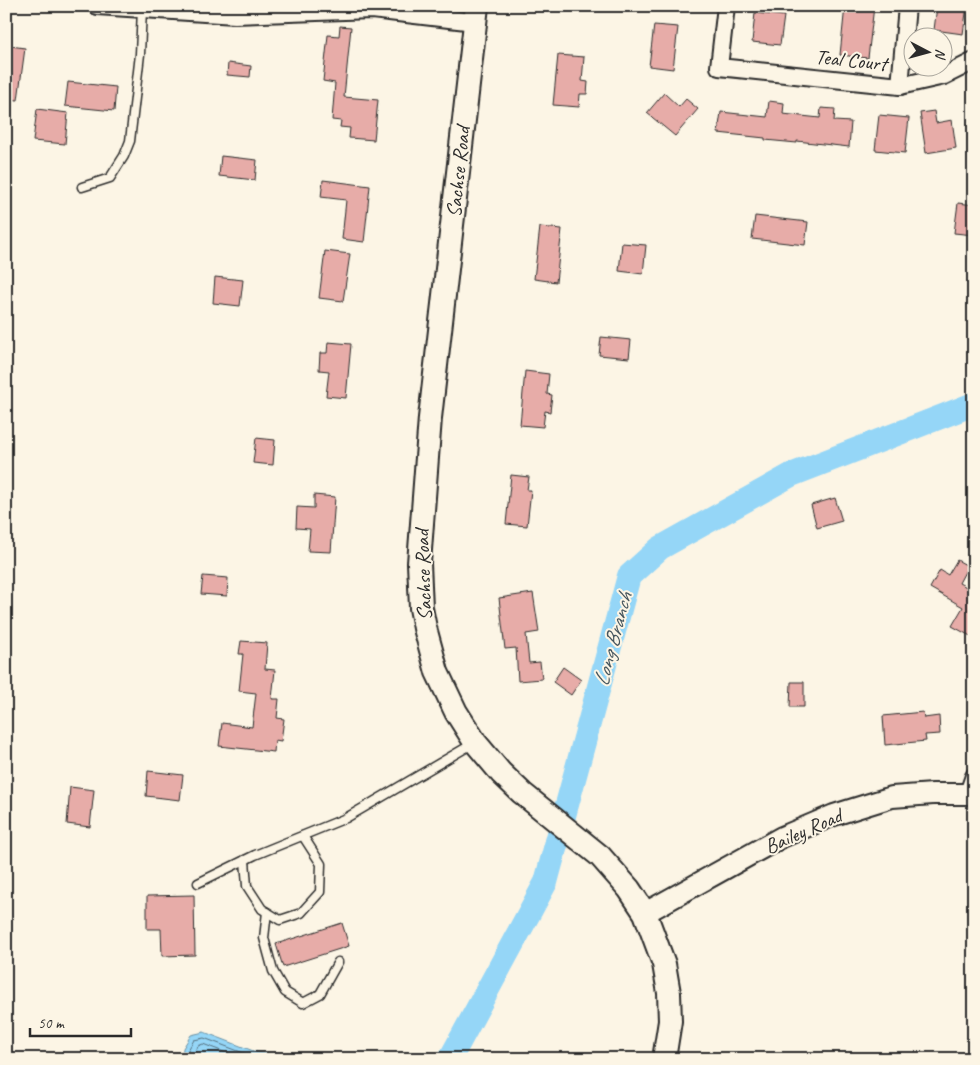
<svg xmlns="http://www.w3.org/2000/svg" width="980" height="1065" viewBox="0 0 980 1065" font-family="Caveat,sans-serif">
<rect width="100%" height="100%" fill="#fcf5e5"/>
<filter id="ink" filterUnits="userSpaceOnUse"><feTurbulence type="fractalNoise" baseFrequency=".02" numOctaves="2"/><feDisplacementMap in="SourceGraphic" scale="10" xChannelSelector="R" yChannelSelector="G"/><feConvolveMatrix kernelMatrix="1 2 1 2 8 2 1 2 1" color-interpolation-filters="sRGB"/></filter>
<g filter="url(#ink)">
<path fill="#95d6f7" stroke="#6b92a5" d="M204,1032L256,1052L289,1056L294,1059H182L183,1048L191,1035Z"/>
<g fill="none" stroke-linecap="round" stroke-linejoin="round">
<g stroke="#556f7d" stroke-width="1">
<path d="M186,1059L188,1050L194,1040L204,1038L254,1057L270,1059"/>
<path d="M193,1059L198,1046L203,1044L242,1059"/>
</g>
<path stroke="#95d6f7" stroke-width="24" d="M450,1059L546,882L629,576L660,548L791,475L974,404"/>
</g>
<g fill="#e7aca8" stroke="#2b2b2b">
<path d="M845,6H874L868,58L840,55Z"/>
<path d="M937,6H967L963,34L934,30Z"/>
<path d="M755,13L784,16L780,45L752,42Z"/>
<path d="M654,25L678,27L673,69L649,66Z"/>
<path d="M340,26L351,27L344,97L378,100L374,140L349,138L350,128L340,127L341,121L332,120L335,83L323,81L328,35L339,36Z"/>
<path d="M10,46L25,48L18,100L6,99V54L8,55Z"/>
<path d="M558,55L584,57L582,81L588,82L587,94H580L579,107L553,105Z"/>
<path d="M228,63L251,66L250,77L227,75Z"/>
<path d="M68,82L116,87L114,111L65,106Z"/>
<path d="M664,93L679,107L686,99L698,109L675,136L647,113Z"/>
<path d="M769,101L784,103L783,114L820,118L821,108L835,109L834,121L851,122L849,147L797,141V143L765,140V138L718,133L721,112L767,117Z"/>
<path d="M37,109L68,113L65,144L33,141Z"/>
<path d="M934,111L936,123L952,120L956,148L926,153L920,113Z"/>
<path d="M879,115L909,118L905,153L875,150Z"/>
<path d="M221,156L257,160L255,180L219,176Z"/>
<path d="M323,180L370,186L364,242L342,239L346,200L321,197Z"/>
<path d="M958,203L974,205V235L954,233Z"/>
<path d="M755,216L808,222L805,245L752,239Z"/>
<path d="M540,227L562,229L556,282L534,279Z"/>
<path d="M622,243L646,245L643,274L619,271Z"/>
<path d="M325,251L350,254L343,301L319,298Z"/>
<path d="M215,277L243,280L240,306L213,303Z"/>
<path d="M601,337L631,340L629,358L599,355Z"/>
<path d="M328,342L351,344L346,398L326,396L329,371L319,370L320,353H327Z"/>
<path d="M525,371L549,374L547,394L552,395L550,412L545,411L543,427L520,425Z"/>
<path d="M256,438L275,440L273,465L253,463Z"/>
<path d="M511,475L529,477L527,490H531L527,526L506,524Z"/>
<path d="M314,495L335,497L331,552L308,551L310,529L296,528L297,507L314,508Z"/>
<path d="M835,498L842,521L817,528L811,505Z"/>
<path d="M957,560L968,566L959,583L972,590L974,587V638L952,626L963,607L930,588L940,570L948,575Z"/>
<path d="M203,576L228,578L227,596L201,594Z"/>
<path d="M533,593L539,632L526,634L529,663L540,662L542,679L518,681L516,648L505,649L499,598Z"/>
<path d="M241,641L267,643L265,669L275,670L272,699H279L277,718L284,719L281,741L275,740L274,752L219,746L222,723L252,727L256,693L239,691L243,654H239Z"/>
<path d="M563,667L581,680L571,695L553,682Z"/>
<path d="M791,682H804V707H790Z"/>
<path d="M923,712L924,718L939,716L940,734L925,735L926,741L885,745L883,716Z"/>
<path d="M148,771L183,775L180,800L146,796Z"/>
<path d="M70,787L94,790L90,827L67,824Z"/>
<path d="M194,895L195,955L162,956L161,929H147V896Z"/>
<path d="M342,923L349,946L283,967L276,944Z"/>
</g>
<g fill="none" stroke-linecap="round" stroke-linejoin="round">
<defs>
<g id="service">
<path d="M82,187L110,178L124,156L130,141L140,54L142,9"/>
<path d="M245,860L247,886L262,909L280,920L301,913L320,892L321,864L303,836"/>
<path d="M198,883L255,855L346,818L474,743"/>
<path d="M267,912L264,938L273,971L285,992L303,1003L320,994L338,962"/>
</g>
<g id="minor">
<path d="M97,6L235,15L372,10L475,22"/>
<path d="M726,6L719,67L900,86L944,76L974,61"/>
<path d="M900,86L907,6"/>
<path d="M968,793L974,776"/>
</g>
<path id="tertiary" d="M645,913L782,837L834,815L892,797L933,794H974"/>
<path id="secondary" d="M477,6L430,418L419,563L421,608L425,628L437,672L456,712L475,742L501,773L522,793L600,856L629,889L645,913L664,964L669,993L670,1021L664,1059"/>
</defs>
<use href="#service" stroke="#2b2b2b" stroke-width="11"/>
<use href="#minor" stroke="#2b2b2b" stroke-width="20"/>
<use href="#tertiary" stroke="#2b2b2b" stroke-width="24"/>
<use href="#secondary" stroke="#2b2b2b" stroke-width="26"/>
<use href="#service" stroke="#fcf5e5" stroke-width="8"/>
<use href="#minor" stroke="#fcf5e5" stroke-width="16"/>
<use href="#tertiary" stroke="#fcf5e5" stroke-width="20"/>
<use href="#secondary" stroke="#fcf5e5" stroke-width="22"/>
</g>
</g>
<g text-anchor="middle" stroke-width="4" stroke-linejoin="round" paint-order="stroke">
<g font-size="21" fill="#2b2b2b" stroke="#fcf5e5">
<text transform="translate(851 60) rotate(6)" y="7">Teal Court</text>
<text transform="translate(458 172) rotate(-84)" y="7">Sachse Road</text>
<text transform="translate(423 575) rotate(-92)" y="7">Sachse Road</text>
<text transform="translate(803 831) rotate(-24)" y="7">Bailey Road</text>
</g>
<g font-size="22" font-style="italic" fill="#46565e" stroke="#fcf5e5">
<text transform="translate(612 639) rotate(-75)" y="8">Long Branch</text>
</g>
</g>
<rect width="980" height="1065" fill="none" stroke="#fcf5e5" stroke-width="25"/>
<rect x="12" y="12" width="955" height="1040" fill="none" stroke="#2b2b2b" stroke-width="2" filter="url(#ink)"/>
<g transform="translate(928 52) rotate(96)"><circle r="24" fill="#fcf5e5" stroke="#a8a49b"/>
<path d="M0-4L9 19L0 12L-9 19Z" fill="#2b2b2b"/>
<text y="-8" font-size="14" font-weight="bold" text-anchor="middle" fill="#2b2b2b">N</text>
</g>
<path d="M30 1028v8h101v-8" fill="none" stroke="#2b2b2b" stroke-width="2.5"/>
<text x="38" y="1028" font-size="15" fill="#2b2b2b" stroke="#fcf5e5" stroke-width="4" paint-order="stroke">50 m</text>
</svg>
